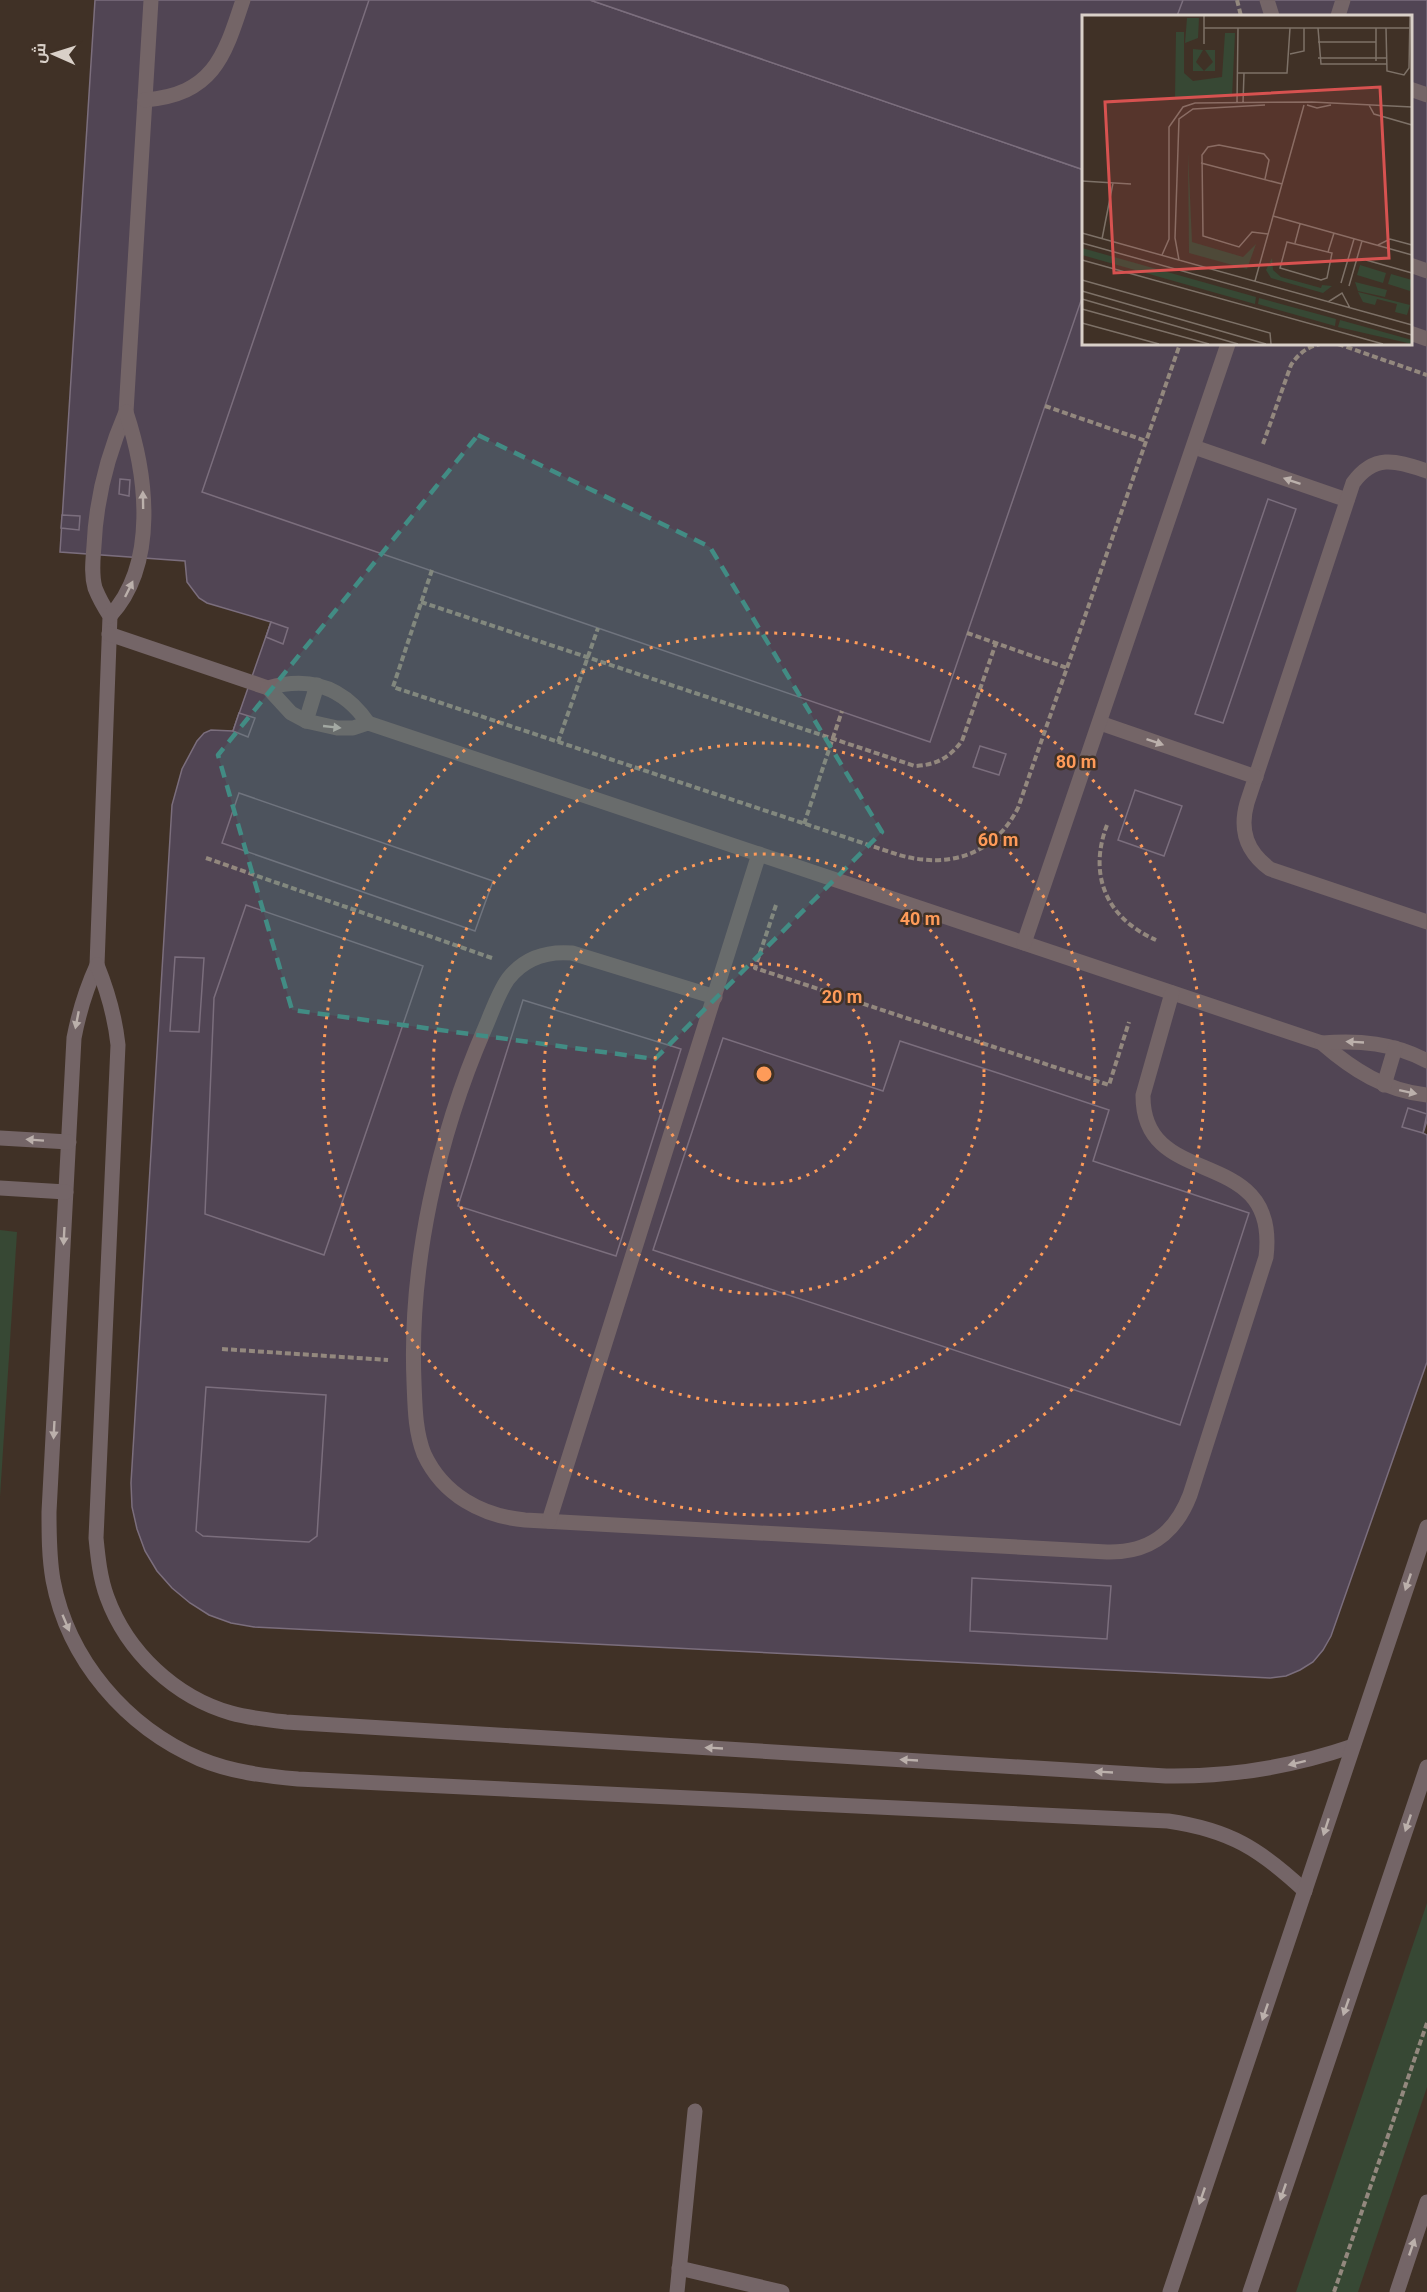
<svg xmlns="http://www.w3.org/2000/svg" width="1427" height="2292" viewBox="0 0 1427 2292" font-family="Roboto,Cairo,sans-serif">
<rect width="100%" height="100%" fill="#403126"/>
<g fill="#374834">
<path d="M0,1230L17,1232L0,1497Z"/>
<path d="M1427,1903V2087L1358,2292H1296Z"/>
</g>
<g fill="#514554" stroke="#7b6e7d" stroke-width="1.5" fill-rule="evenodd">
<path d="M95,0H1427V1121L1423,1133L1427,1135V1362L1331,1636L1323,1650L1313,1662L1300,1670L1286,1676L1270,1678L254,1627L231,1623L209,1615L190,1603L172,1588L157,1571L145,1551L137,1529L132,1507L131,1483L172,805L182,769L197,741L204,733L211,730L233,731L271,622L207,603L199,598L187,582L185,561L60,552ZM1084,16H1410V344H1084Z"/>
<path d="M369,0H590L1084,170V292L930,742L202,492Z"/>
<path d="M590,0H1183L1177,16H1084V170Z"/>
<path d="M120,479L130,480L129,496L119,494Z"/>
<path d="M1268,499L1296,509L1223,723L1195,714Z"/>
<path d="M62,515L80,516L79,530L61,528Z"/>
<path d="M271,622L288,628L283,644L266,637Z"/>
<path d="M239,713L255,718L248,737L233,731Z"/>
<path d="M980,746L1006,754L999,775L973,767Z"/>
<path d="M1135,790L1182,806L1164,856L1118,840Z"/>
<path d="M239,793L493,881L475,931L222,843Z"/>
<path d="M246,905L423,966L324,1255L205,1214L214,998Z"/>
<path d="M175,957L204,958L199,1032L170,1031Z"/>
<path d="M523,1000L681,1049L616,1256L458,1206Z"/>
<path d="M723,1038L883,1091L900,1041L1004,1075L1109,1110L1093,1161L1249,1213L1180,1425L653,1250Z"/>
<path d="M1408,1108L1427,1114L1423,1133L1402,1127Z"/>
<path d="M206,1387L326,1395L317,1536L309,1542L203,1536L196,1531Z"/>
<path d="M972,1578L1111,1586L1107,1639L970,1631Z"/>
</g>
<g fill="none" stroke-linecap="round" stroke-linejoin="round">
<g stroke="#93887e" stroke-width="4" stroke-dasharray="6 3" stroke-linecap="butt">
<path d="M1237,0L1241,16"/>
<path d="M1338,344L1427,375"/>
<path d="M1045,406L1146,441"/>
<path d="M1263,444L1291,365C1298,354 1307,347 1320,344"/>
<path d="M432,570L393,687L899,855C949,869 994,855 1018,808L1180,344"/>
<path d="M421,602L915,766C936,765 949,758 962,741L996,643"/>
<path d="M967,633L1067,668"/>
<path d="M558,742L598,628"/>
<path d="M804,824L842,711"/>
<path d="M1107,825C1088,875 1106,918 1156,940"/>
<path d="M206,858L492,958"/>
<path d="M776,905L755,968L1109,1085L1129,1022"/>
<path d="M222,1349L388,1360"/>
<path d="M1334,2292L1427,2023"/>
</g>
<g stroke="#746567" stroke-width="15">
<path d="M151,0L126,412C107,456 96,499 94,546C93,560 91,574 95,588C99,598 104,607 110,616L97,965C86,989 79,1012 74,1038L49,1512C49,1535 49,1557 53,1580C68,1660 126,1727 200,1759C231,1772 265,1776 298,1779L1168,1821C1230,1830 1260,1849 1305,1891"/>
<path d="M1267,0L1272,16"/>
<path d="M1338,16L1343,0"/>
<path d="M1410,89L1427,95"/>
<path d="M145,100C213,94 224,58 243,0"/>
<path d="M1410,265L1427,271"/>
<path d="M1410,333L1427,339"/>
<path d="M1194,447L1347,500"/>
<path d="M1427,471C1396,461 1375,453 1353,483L1247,803C1239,831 1247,852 1270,869L1427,922"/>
<path d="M110,616C158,564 147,475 126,412"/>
<path d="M109,634L268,688L291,713L306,721L337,728H353L368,723L1322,1043C1353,1070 1386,1091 1427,1095"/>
<path d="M268,688C310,676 343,687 368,723"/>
<path d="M306,721L317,685"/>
<path d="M1100,723L1256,777"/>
<path d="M1024,943L1228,344"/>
<path d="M97,965C108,992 115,1017 118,1045L96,1538C98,1558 100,1578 107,1597C127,1652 175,1697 231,1713C249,1718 268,1720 286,1722L1166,1776C1231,1777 1292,1767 1353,1746"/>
<path d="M715,997L572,953C547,951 524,958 508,979C498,993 492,1012 485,1028C438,1136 409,1264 414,1382C415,1406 415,1431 424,1454C443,1495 482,1516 525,1520L1107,1552C1149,1553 1175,1534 1190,1495L1266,1257C1280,1142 1142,1193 1143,1095L1172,993"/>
<path d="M1322,1043C1359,1040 1394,1043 1427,1061"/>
<path d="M1384,1085L1395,1048"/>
<path d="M0,1138L69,1142"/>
<path d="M0,1188L66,1192"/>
<path d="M549,1521L759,854"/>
<path d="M679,2268L782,2292"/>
<path d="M677,2292L695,2111"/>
<path d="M1170,2292L1427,1527"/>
<path d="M1250,2292L1427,1767"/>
<path d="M1397,2292L1427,2202"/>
</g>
</g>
<defs><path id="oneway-solid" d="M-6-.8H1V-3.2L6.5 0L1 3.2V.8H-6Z" transform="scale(1.5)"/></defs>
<g fill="#bbb0ab">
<use href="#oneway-solid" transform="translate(1292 481) rotate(-161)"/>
<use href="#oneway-solid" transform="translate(143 500) rotate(-91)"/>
<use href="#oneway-solid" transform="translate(129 589) rotate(-64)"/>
<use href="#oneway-solid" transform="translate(332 727) rotate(6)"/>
<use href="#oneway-solid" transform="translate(1155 742) rotate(19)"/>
<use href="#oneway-solid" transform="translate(77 1020) rotate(101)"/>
<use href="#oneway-solid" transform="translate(1355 1042) rotate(-177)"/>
<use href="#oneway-solid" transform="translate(1408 1092) rotate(12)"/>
<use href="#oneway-solid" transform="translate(35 1140) rotate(-176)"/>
<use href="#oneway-solid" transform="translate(64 1236) rotate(93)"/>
<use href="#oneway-solid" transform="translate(54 1430) rotate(93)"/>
<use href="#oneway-solid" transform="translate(1408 1582) rotate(109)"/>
<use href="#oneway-solid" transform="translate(66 1623) rotate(67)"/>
<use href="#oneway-solid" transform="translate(714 1748) rotate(-177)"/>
<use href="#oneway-solid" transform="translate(909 1760) rotate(-177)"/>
<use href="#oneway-solid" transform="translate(1297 1763) rotate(166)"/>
<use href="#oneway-solid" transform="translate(1104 1772) rotate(-177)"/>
<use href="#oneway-solid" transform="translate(1408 1823) rotate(109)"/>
<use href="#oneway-solid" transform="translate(1326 1827) rotate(108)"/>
<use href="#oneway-solid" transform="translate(1346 2007) rotate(109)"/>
<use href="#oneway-solid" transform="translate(1265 2012) rotate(109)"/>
<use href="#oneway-solid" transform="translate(1283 2192) rotate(109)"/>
<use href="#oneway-solid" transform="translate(1202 2196) rotate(109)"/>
<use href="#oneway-solid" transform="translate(1412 2247) rotate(-71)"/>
</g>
<path fill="#428c84" fill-opacity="0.2" stroke="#428c84" stroke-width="4.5" stroke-dasharray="12 8" stroke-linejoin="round" d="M478,435L710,547L882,832L655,1059L292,1010L218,755Z"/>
<g fill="none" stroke="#fe9b59" stroke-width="3" stroke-dasharray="3 6">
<circle cx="764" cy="1074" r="110"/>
<circle cx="764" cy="1074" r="220"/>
<circle cx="764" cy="1074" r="331"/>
<circle cx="764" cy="1074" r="441"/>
</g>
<g transform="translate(1082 15)">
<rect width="330" height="330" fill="#403126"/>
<path d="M105,3H117L116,23L103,28ZM94,17H102V58L111,66L140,62L143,18H153L150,82H93ZM111,34L121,35L114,47L122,56L131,47L123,35H133V56H111ZM106,137L110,227L161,242L174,229L165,254L107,238ZM0,233L174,282L173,289L0,240ZM190,243L191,255L199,262L239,273L240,270L250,271L241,278L189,263L184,255ZM278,250L304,258L301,268L275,260ZM309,259L330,265L328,276L306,269ZM273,267L305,275L303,282L276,276ZM276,277L328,290L325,300L313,297L315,289L295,284L293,290L281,287ZM177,283L254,304L253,311L176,289ZM258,305L330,325V329L256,312Z" fill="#374834"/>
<path fill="none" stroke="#7d7167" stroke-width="1.5" d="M122,13H328M236,13L239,49H305M294,13V46M304,13L305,56L322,60L327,53L328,1M236,27H294M122,29V1M208,39L222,36V13M236,43H305M156,58H205L208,13M155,88L156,13M161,88L162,58M225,90L235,93L249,90M287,90L292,99L330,110M119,148L200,169M183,164L187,145L182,139L137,130L126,132L120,140L121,221L157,232L170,217L186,219M0,166L49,169M191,201L330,240M0,218L330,310M20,224L31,168M205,227L250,238L245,263L239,265L198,253ZM0,228L330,320M213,228L218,209M296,230L308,224L330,230M246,237L252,218M80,240L87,224V112L101,92L113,88L230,87L330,92M0,245L301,329M97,245L93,223L97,104L111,94L183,90M284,245L330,258M0,265L188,318L189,329M173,266L222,90M259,268L272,224M267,271L280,226M0,276L184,329M0,284L156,329M246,287L260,278L268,293M0,294L127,329M0,308L77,329"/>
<path fill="#d75250" fill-opacity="0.15" stroke="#d75250" stroke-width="3" d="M298,72L307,243L32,258L23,87Z"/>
<rect width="330" height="330" fill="none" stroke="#d9d0c8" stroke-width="3"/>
</g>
<circle cx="764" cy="1074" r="9" fill="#fe9b59" stroke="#403126" stroke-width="3"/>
<g font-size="18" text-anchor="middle" font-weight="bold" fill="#fe9b59" stroke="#403126" stroke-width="5" stroke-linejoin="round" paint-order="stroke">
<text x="1076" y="768">80 m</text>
<text x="998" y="846">60 m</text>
<text x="920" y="925">40 m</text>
<text x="842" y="1003">20 m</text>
</g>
<g transform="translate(54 54) rotate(273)" stroke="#403126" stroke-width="4.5" paint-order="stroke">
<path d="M0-4.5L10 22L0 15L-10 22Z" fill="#d9d0c8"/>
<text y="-9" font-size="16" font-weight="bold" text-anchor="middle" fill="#d9d0c8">ش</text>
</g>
</svg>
